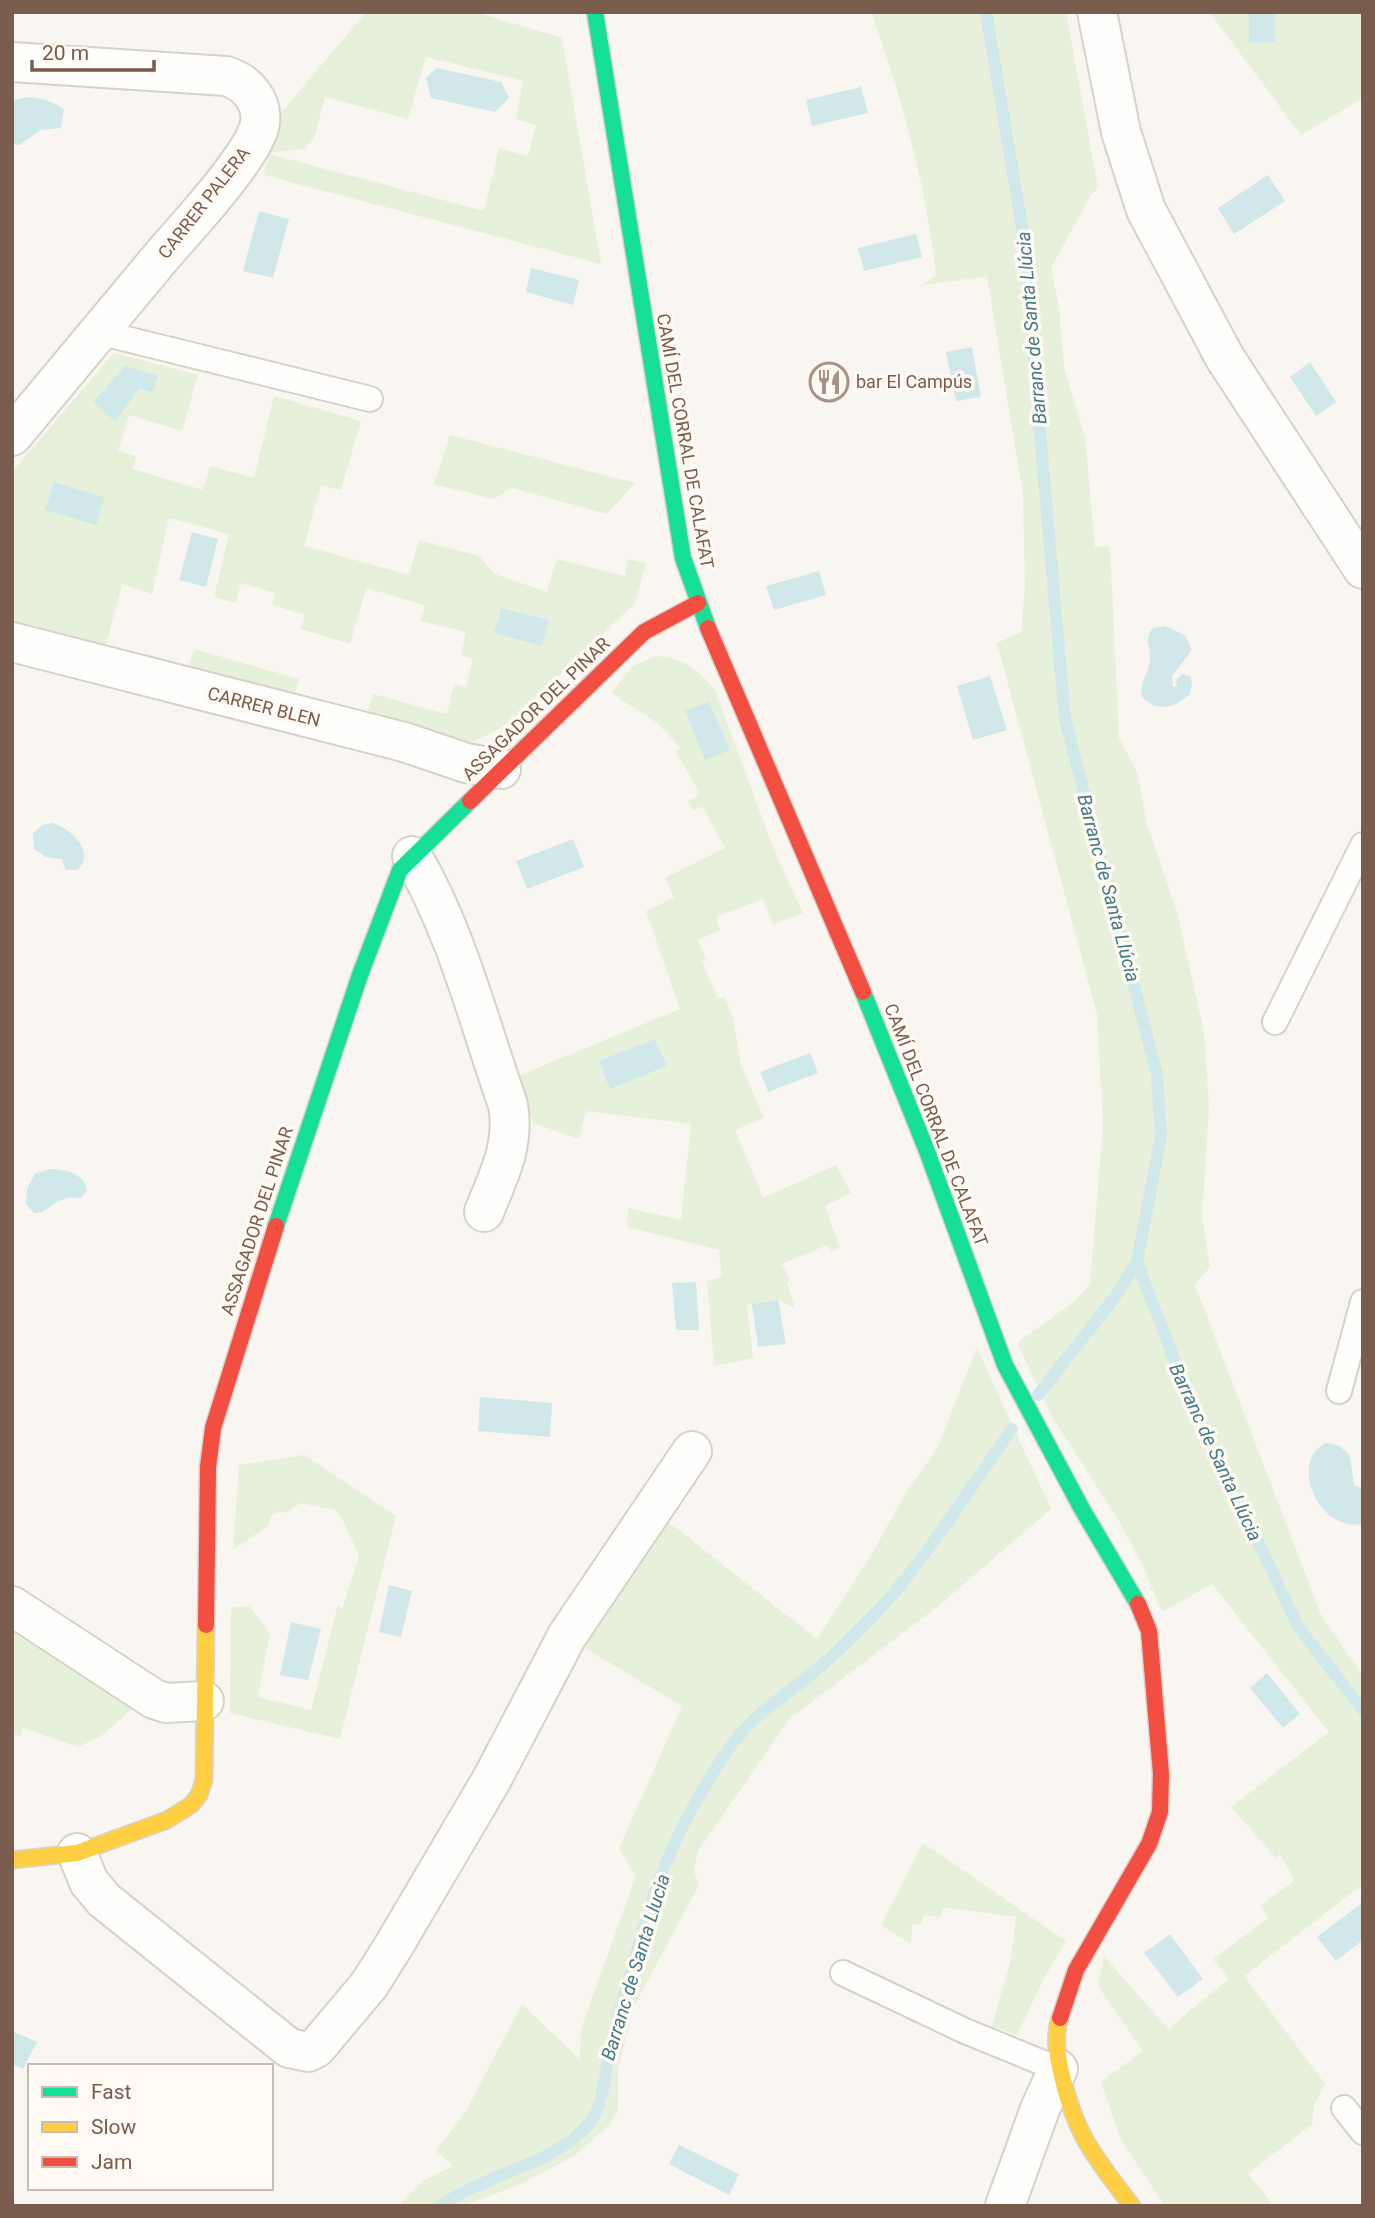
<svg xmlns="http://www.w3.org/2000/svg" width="1375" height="2218" viewBox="0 0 1375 2218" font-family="Roboto,sans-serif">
<rect width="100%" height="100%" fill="#f9f5f0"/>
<g fill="#e7f0db">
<path d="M366,12H475L562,38L601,264L264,175L269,154L484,211L499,148L528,156L536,125L516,119L523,81L426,57L408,119L325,97L314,139L304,149L271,152L277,133L274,121Z"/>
<path d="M871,12H1066L1098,188L1091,195L1051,268L1059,308L1064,368L1085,437L1095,547L1110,546L1119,738L1138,774L1146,821L1177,912L1204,1032L1209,1107L1202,1217L1210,1267L1195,1285L1321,1615L1363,1676V1884L1244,1976L1325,2084L1314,2106L1312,2124L1248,2174L1274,2206H1165L1121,2140L1101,2082L1143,2051L1098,1986L1104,1956L1168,2029L1229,1979L1213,1959L1268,1918L1261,1906L1295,1880L1280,1855L1276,1858L1231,1807L1329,1732L1212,1584L1162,1612L1143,1566L1119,1521L1052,1417L1017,1343L1076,1300L1090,1284L1103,1125L1097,1014L997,643L1021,632L1025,588L1023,494L987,276L920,286L936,275C926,184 902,98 871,12Z"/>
<path d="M1363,12V98L1301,135L1210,13Z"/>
<path d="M114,353L198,375L182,431L129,415L118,451L136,456L133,469L203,490L210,466L254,478L274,396L361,421L341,490L321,485L304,546L409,575L419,540L479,556L495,574L547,592L557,559L625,576L628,559L646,563L635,603L507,725L475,741L462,742L367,718L373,694L447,714L454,684L466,687L473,659L461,655L466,632L421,621L425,605L366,588L350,644L301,629L305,615L272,605L275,593L241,583L236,603L214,597L229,534L169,518L152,594L122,584L106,646L12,623V472Z"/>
<path d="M450,435L635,483L607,514L512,488L494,499L434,484Z"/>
<path d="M194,649L299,679L293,699L188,670Z"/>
<path d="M656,656C684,658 698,669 715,690L774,850L803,913L773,924L763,899L716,917L720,930L698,940L706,959L702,961L718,999L724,997L733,1018L741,1064L764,1118L735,1130L763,1198L836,1165L851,1193L825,1206L840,1248L832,1251L827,1245L782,1264L790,1280L787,1283L795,1308L778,1300L747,1305L753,1358L714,1366L707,1281L722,1277L719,1250L627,1227L628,1208L681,1220L691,1124L586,1111L579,1139L533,1123L518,1076L680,1009L646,911L674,898L665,878L725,848L702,806L693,811L688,802L700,793L676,752L680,747L656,722L611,693L633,666Z"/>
<path d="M977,1348L1051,1509L936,1608L790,1718L698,1851L694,1871L699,1885L633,2008L618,2070V2110L610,2124L574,2156L519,2185L462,2206H398L423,2181L453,2166L436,2151L466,2111L522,2004L580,2060L581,2029L636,1876L619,1849L682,1706L585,1648L607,1608L666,1520L817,1639L870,1557L908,1489L937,1449Z"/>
<path d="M304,1455L396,1516L340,1739L230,1713L231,1608L249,1606L270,1634L258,1697L311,1710L338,1605L342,1609L359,1556L344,1522L335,1510L300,1503L286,1513L278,1511L270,1517L269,1525L233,1550L239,1465Z"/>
<path d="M12,1629L132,1709L101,1736L78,1747L23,1728L20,1736L12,1734Z"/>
<path d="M923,1843L1066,1941L1044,1978L1017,2035L992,2026L1011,1959L1016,1917L943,1907L941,1917L923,1915L921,1924L912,1925L911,1944L881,1925Z"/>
</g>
<g fill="#d0e8ea">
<path d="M1249,12H1275V42L1249,43Z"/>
<path d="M437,68L501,82L509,98L495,112L431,98L426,78Z"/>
<path d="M861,87L868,113L812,126L806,100Z"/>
<path d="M28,97C43,98 52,101 64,109L61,128L40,130L20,145L12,144V101Z"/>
<path d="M1268,175L1285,201L1234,234L1218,208Z"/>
<path d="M259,211L289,219L273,278L243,271Z"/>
<path d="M916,234L922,257L864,271L858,248Z"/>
<path d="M531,268L579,280L573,305L526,292Z"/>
<path d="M972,347L981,397L956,401L946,352Z"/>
<path d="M1310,362L1336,402L1316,416L1290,377Z"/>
<path d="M125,366L158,376L152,392L140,389L115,421L93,402Z"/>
<path d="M54,482L104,497L96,525L45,510Z"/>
<path d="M192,532L218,539L206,587L179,580Z"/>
<path d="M819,571L826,595L774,610L766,586Z"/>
<path d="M501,608L549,620L542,646L494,633Z"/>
<path d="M1165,626L1185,635L1192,650L1172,676L1173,687L1177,686L1176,681L1182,674L1190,676L1192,682L1190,694C1174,708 1159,713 1142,697C1139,680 1151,672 1150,656C1150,644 1144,639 1153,628Z"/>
<path d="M990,676L1007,730L973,740L957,686Z"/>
<path d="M709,702L730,750L705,760L685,711Z"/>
<path d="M52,823C70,827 96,852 78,870H66L61,859L46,857L34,849L33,834L42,825Z"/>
<path d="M573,839L584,867L527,889L516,861Z"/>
<path d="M655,1039L667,1066L610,1089L599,1061Z"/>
<path d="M810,1053L818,1073L768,1092L760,1072Z"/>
<path d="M50,1169C65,1169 85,1173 87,1191L80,1198C52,1195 52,1213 34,1213L26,1204L27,1189L35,1174Z"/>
<path d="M696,1282L699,1330H676L672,1283Z"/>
<path d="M778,1300L786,1344L758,1347L752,1304Z"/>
<path d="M480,1397L552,1403L550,1437L478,1431Z"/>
<path d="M1326,1443L1340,1446L1350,1456L1354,1486L1363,1488V1523C1322,1536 1286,1462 1326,1443Z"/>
<path d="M389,1585L412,1591L401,1637L379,1632Z"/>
<path d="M291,1622L321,1629L308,1680L280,1675Z"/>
<path d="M1267,1673L1300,1714L1283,1728L1250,1688Z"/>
<path d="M1363,1902V1940L1336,1961L1317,1937Z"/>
<path d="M1170,1934L1203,1979L1178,1997L1144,1953Z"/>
<path d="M12,2031L37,2042L23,2069L12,2064Z"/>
<path d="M679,2145L739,2174L729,2195L669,2164Z"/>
</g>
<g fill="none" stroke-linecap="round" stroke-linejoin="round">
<g stroke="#d0e8ea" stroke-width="12">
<path d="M986,12L1022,227L1065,719L1157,1075L1161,1136L1137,1262L1186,1391L1299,1628L1363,1710"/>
<path d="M1038,1395L1115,1297L1137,1262"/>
<path d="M441,2206C486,2173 550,2167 588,2125C605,2105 605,2068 611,2044C622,2001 634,1959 647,1917C664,1857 693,1802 727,1751C747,1722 772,1704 800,1683C826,1663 851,1639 874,1615C925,1561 968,1490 1012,1429"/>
</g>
<defs>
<g id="lane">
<path d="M98,332L370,399"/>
<path d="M1275,1022L1363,845"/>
<path d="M1339,1391L1363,1302"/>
<path d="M843,1973L965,2031L1058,2069"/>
<path d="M1344,2108L1363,2132"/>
</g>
<g id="street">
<path d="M1097,12L1121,132L1146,210L1225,358L1363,569"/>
<path d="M12,62L226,76C246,82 263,100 260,123C255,155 185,229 162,256C112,316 62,376 12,436"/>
<path d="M12,642L404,742L466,763L501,769"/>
<path d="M412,856C457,932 479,1023 508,1105C515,1146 499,1174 484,1212"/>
<path d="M12,1606L154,1699L166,1703L204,1701"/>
<path d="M77,1853L89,1882L104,1900L289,2048L308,2052L316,2048L369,1985L393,1947L492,1779L567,1636L692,1451"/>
<path d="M1005,2206L1040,2109L1058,2069"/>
</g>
<g id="fast">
<path d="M595,12L683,558L708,628"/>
<path d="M863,992L927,1151L1005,1365L1082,1509L1138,1604"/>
<path d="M276,1226L360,975L400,870L470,801"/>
</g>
<g id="slow">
<path d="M12,1860L77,1853L167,1820L191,1805L199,1795L204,1780L206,1625"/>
<path d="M1060,2018C1054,2035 1057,2054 1061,2072C1075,2135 1094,2156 1132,2206"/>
</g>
<g id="jam">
<path d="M708,628L863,992"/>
<path d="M470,801L644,632L698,603"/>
<path d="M206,1625L208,1467L213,1428L276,1226"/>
<path d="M1060,2018L1076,1970L1149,1844L1160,1812L1161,1774L1149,1631L1138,1604"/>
</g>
</defs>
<use href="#lane" stroke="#d7d1cb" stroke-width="28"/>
<use href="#street" stroke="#d7d1cb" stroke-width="42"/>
<use href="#fast" stroke="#d9d2cb" stroke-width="19"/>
<use href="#slow" stroke="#d9d2cb" stroke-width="19"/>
<use href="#jam" stroke="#d9d2cb" stroke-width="19"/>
<use href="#lane" stroke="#fefefd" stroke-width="24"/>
<use href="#street" stroke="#fefefd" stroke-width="38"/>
<use href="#fast" stroke="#16e098" stroke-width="16"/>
<use href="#slow" stroke="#ffcf43" stroke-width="16"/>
<use href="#jam" stroke="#f24e42" stroke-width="16"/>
</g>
<defs>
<symbol id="restaurant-ring" viewBox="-11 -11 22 22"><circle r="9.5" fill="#fffaf3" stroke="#a69286" stroke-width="1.5"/><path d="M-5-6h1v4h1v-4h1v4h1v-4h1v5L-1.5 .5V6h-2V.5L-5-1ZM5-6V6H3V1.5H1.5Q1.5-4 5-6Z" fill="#a69286"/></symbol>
</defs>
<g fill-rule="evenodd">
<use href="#restaurant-ring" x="807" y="360" width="44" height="44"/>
</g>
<g text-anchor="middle" stroke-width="7" stroke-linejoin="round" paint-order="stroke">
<g font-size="18" fill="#7a5c4d" stroke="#fffaf3">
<text transform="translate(204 203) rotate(-52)" y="6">CARRER PALERA</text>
<text transform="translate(685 441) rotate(80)" y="6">CAMÍ DEL CORRAL DE CALAFAT</text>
<text transform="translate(264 707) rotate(14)" y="6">CARRER BLEN</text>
<text transform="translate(536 709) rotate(-44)" y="6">ASSAGADOR DEL PINAR</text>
<text transform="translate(936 1125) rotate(69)" y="6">CAMÍ DEL CORRAL DE CALAFAT</text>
<text transform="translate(257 1221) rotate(-72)" y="6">ASSAGADOR DEL PINAR</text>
</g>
<g font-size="18" fill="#7a5c4d" stroke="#fffaf3" text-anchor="start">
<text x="856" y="388">bar El Campús</text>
</g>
<g font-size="19" font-style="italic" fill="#437c86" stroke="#fffaf3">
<text transform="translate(1031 328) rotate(-95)" y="7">Barranc de Santa Llúcia</text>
<text transform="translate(1109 888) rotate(75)" y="7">Barranc de Santa Llúcia</text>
<text transform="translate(1216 1452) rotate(65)" y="7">Barranc de Santa Llúcia</text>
<text transform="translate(635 1967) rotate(-73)" y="7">Barranc de Santa Llucia</text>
</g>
</g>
<rect width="1375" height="2218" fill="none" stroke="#7a5c4d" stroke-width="28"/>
<rect x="28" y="2064" width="245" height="126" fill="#fffaf3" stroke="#cabbb1" stroke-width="2"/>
<rect x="42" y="2087" width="35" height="10" fill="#16e098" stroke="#cabbb1" stroke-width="2"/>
<text x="91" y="2099" font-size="21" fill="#7a5c4d">Fast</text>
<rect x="42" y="2122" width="35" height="10" fill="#ffcf43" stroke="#cabbb1" stroke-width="2"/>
<text x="91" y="2134" font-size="21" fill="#7a5c4d">Slow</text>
<rect x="42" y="2157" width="35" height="10" fill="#f24e42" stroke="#cabbb1" stroke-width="2"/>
<text x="91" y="2169" font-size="21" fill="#7a5c4d">Jam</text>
<path d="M32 60v10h122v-10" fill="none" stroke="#7a5c4d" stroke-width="3.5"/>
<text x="42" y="60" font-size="21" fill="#7a5c4d" stroke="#fffaf3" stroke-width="5" paint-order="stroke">20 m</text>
</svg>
